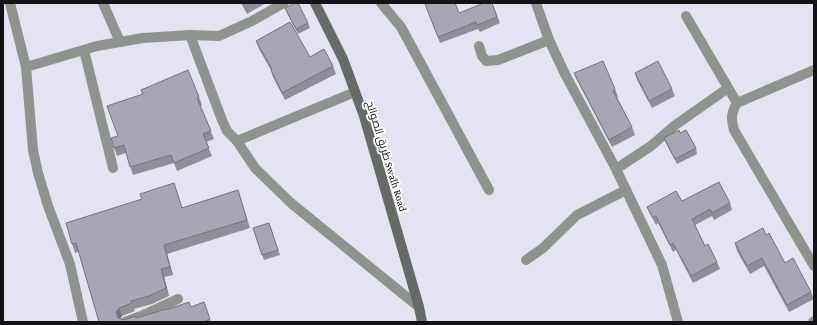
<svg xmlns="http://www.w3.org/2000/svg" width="817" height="325" viewBox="0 0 817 325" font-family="'Crimson Pro',Cairo,serif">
<rect width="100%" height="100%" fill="#e3e3f2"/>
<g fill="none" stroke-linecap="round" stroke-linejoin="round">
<g stroke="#8e938e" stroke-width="10">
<path d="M10,3L26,67L33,150L38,173L48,206L70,264L83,322"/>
<path d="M103,3L120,42"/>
<path d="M381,3L401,27L489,190"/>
<path d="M536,3L549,40L565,74L616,169L662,265L678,322"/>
<path d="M686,16L737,103C731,113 731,119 734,130L814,266"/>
<path d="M190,35L222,120L227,131L237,141L355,92"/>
<path d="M479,46L482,56L486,61L498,60L549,40"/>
<path d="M84,50L113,168"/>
<path d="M26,67L97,46L143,38L190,35L219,36L252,21L284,3"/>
<path d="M737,103L814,70"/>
<path d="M237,141L255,168L291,203L419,307"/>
<path d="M616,169L651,146L674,126L728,88"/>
<path d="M526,260L543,248L577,215L626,190"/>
<path d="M125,322L141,316L178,299"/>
<path d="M813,322L814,321"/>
</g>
<path stroke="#656c65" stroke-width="10" d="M315,3L343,59L364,116L419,307L422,322"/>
</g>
<g fill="#8f8f9b">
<path d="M241,3H266L247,14Z"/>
<path d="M492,3L500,23L480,32L478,29L440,43L425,4L459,13Z"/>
<path d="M285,8L308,23L310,28L298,34L287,13Z"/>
<path d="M256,41L310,57L333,66L336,74L285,100L273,77L271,70L259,49Z"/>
<path d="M574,73L615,89L618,97H617L632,127L635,135L612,147L577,80Z"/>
<path d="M635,73L672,89L675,96L652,108L637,80Z"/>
<path d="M199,97L202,105L200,106L214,139L206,142L212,156L177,171L174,163L133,175L126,153L117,156L114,148L118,136Z"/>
<path d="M680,133L696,148L697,154L677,164L666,143L664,138Z"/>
<path d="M174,183L182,208L238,190L250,228L167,254L173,275L164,277L169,296L152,304L134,309L135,311L122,316L120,319L124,320L136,318L166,310L191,307L204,302L211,322H99L79,251L75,253L72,244L142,199Z"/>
<path d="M682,201L730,203L732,210L714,220L712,216L695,225L705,246L717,262L720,269L693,283L676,250L673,252L658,223L656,225L650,214L647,207Z"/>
<path d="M269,223L280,255L264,260L253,228Z"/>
<path d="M766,235L785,263L811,292L814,299L789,312L764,266L750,274L737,251L735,243Z"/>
</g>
<g fill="#74747e">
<path d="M164,245L167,254L173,275L170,267Z"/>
<path d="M161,269L164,277L169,296L166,288Z"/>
<path d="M119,308L122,316L119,321V322L116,312Z"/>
</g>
<g fill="#a6a6b4" stroke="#74747e">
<path d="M295,3H298L308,23L296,29L285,8Z"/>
<path d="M428,3H455L459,13L484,3H492L497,17L477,25L476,22L438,37L425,4Z"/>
<path d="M290,22L310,57L324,49L333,66L282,93L271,70L272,69L256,41Z"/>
<path d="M603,61L615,89L613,91L632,127L609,140L574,73Z"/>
<path d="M658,61L672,89L649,101L635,73Z"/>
<path d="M188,70L199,97L197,98L211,131L203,134L209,148L174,163L171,155L130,167L124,145L114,148L111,138L118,136L107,106L143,94L141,90Z"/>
<path d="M679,130L680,133L686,130L696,148L675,159L664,138Z"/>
<path d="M719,182L730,203L712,213L710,209L692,219L705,246L708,244L717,262L691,276L673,243L670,245L656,216L653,218L647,207L676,191L682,201Z"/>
<path d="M174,183L182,208L238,190L247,220L164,245L170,267L161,269L166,288L149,296L131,301L132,303L119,308L116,312L118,318L124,320L135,316L136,318L166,309V310L189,302L191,307L204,302L210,319L203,322H99L76,243L72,244L66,223L142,199L140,194Z"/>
<path d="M269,223L278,250L262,255L253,228Z"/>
<path d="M763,228L766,235L769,233L785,263L793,258L811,292L787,305L762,258L747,266L735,243Z"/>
</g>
<g text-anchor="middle" stroke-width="4" stroke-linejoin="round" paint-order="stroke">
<g font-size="11" fill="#121217" stroke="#fff">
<text transform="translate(387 156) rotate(73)" y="4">طريق الصوالح Swalh Road</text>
</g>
</g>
<rect width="817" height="325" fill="none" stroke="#121217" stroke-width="8"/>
</svg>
